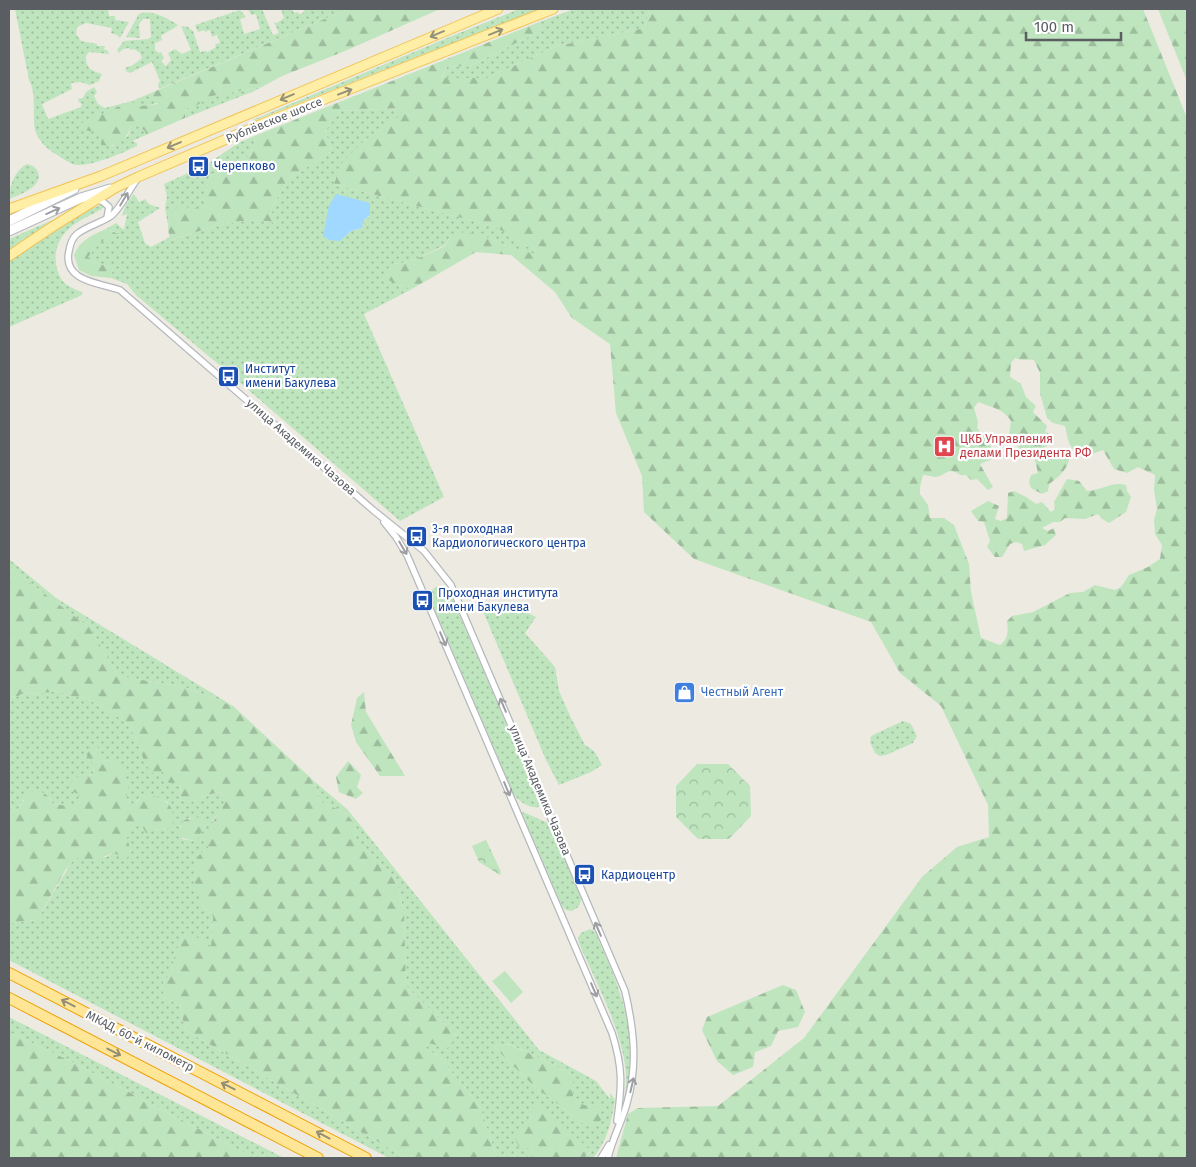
<svg xmlns="http://www.w3.org/2000/svg" width="1196" height="1167" viewBox="0 0 1196 1167" font-family="'Fira Sans',sans-serif">
<defs>
<pattern id="grass-dots" width="8" height="8" patternUnits="userSpaceOnUse" patternTransform="scale(1.25)"><rect width="8" height="8" fill="#bee5bd"/><path d="M2 2h.1M6 6h.1" fill="none" stroke="#9dbd9d" stroke-width="1.8" stroke-linecap="round"/></pattern>
<pattern id="forest-firs" width="22" height="20" patternUnits="userSpaceOnUse" patternTransform="scale(1.25)"><rect width="22" height="20" fill="#bee5bd"/><path d="M5 1l3.5 6h-7zM16 11l3.5 6h-7z" fill="#9dbd9d"/></pattern>
<pattern id="park-crowns" width="20" height="18" patternUnits="userSpaceOnUse" patternTransform="scale(1.25)"><rect width="20" height="18" fill="#bee5bd"/><path d="M2 6a3 3 0 1 1 6 0M12 15a3 3 0 1 1 6 0" fill="none" stroke="#9dbd9d"/></pattern>
</defs>
<rect width="100%" height="100%" fill="#edeae2"/>
<g fill="url(#grass-dots)" fill-rule="evenodd">
<path d="M15,9H108L109,16H115V20L129,22L120,38L117,35L111,33L112,28L86,23L77,27L76,34L81,41L97,44V46H105L104,49L108,51L109,54L89,52L86,56C86,68 90,70 102,74L99,81L90,85L81,82L71,83L72,89L42,104L48,119L81,107L82,104L79,102L78,99L83,98L86,92L94,87L97,92L94,96L98,104L105,108L132,101L151,93L158,103L134,108L132,101L98,132L112,146L128,136L131,125H137L145,131L146,135L132,141L137,143V146C123,153 94,165 79,165C70,165 61,157 54,153C46,148 38,140 35,130C32,114 37,95 29,80Z"/>
<path d="M248,9H262L273,35L279,33L274,22L277,23L284,18L281,9H292L294,13L297,12L300,14L303,13L305,9H348L159,89L158,84L160,81L152,62L130,73L126,71L125,68L133,65L142,58L140,53L134,49L131,50L129,48L123,49L119,53L117,50L124,41L148,39L151,37L150,19H143L139,24L140,38L126,37L139,14C153,9 166,18 178,25C173,30 167,31 161,36L162,40L155,43V50L159,53L161,52L164,58L161,62L166,66L171,60L168,53L175,49L182,54L191,50L181,26L188,27L193,31L200,52L205,51L208,52L216,47L215,44L220,43L217,35L212,37L210,30L205,32L204,30L198,32L195,25L240,10L246,17L240,19L244,34L260,29L256,14L251,15Z"/>
<path d="M519,9H540L253,121V120L447,38Z"/>
<path d="M574,9H649L645,28L557,46L487,78L441,79L447,67L470,66L536,33L542,21Z"/>
<path d="M262,87L252,92L185,118L186,108L194,106L212,96Z"/>
<path d="M403,108L402,115L364,141L334,184L496,227L543,256L513,249L489,238L452,234L445,245L410,262L391,264L396,284L412,289L364,314L444,497L400,521L237,380C234,371 226,367 218,364L136,295L127,284L111,278L113,268L100,264L88,257L99,243L118,233L106,229L116,223L124,230L127,214L122,216L126,204L134,194L139,202L145,199L149,204L160,208L138,222L145,243L151,247L170,237L172,240C206,229 239,215 276,223L271,210L287,180L332,151L325,131L340,111ZM363,202L370,203L369,217L363,221L362,228L351,231L340,241Z"/>
<path d="M257,135L250,156L210,176L205,194V210L169,214L168,225L165,208L167,197L164,184L206,165L238,143Z"/>
<path d="M27,164C31,165 34,166 37,170C46,186 19,195 9,199C9,187 15,170 27,164Z"/>
<path d="M102,204L104,206L102,209C90,216 75,221 66,232C54,244 52,265 62,280C66,286 75,289 82,292V295L9,327V261L83,213Z"/>
<path d="M55,219L54,221L9,251V239Z"/>
<path d="M9,559L56,598L233,706L184,687L118,676L90,628L9,567Z"/>
<path d="M439,586H444L449,591L540,802L539,807C530,809 520,802 514,795L430,598C431,591 433,588 439,586Z"/>
<path d="M507,602L536,617L525,633L555,667L559,691L571,718L585,745L594,751L602,765L591,772L559,785L546,760L480,604Z"/>
<path d="M59,691L68,696L86,698L125,721L135,736L143,758L163,772L181,782L180,800L192,802L207,795L220,792L226,798L222,808L213,820L208,848L199,855L202,905L213,916L211,946L183,937L175,953L171,973L163,983V997L180,1005L185,1030L406,1158H389L9,960V923L37,920L71,863L76,858L106,857L113,853L131,852L126,838L134,826L142,825L146,832L153,830L168,828V802L161,799H139L133,804L126,801C128,782 125,777 115,761L100,760L94,766L93,774L85,778L78,794L80,801L75,808L53,804L49,797L23,800L20,807L15,812L9,803V696L17,697L23,692L34,694ZM188,818L195,819L204,825L194,841L182,839L180,826Z"/>
<path d="M903,721L911,724L917,736L913,743L886,755L880,756L875,753L870,742L871,736Z"/>
<path d="M314,781L348,810L539,1050L596,1081L610,1099V1093L615,1100C612,1120 607,1142 593,1158H584L591,1152L534,1103L529,1124L532,1148L531,1158H497L480,1106L440,1058L426,1048L428,1043L457,1036L406,986L404,911L395,877L355,840L356,826L346,813L321,802ZM508,1044L527,1052L573,1075V1096L584,1105V1124L534,1086L493,1046Z"/>
<path d="M523,812L548,823L551,827L581,898C581,905 578,908 572,911L566,910L562,906L522,813Z"/>
<path d="M590,929L595,932C621,991 638,1027 627,1094H625C633,1049 597,985 579,943L578,938L581,933Z"/>
<path d="M9,1017L284,1158H254L66,1059L9,1032Z"/>
</g>
<g fill="url(#forest-firs)" fill-rule="evenodd">
<path d="M348,9H440L345,51L282,76L262,87L212,96L194,107L186,108L185,118L146,135L145,131L137,125H131C126,142 118,147 101,145L102,137L98,132C91,132 84,131 79,124L132,101L134,107L158,104L151,93Z"/>
<path d="M649,9H1143L1187,118V1158H616L628,1114L638,1108L718,1106L804,1038L922,877L957,847L989,837L988,805L941,706L900,673L871,622L694,559L644,512L642,476L616,413L610,344L572,318L555,292L511,255L476,252L412,289L396,284L383,277L391,264L410,262L445,246L452,234L465,232L489,238L513,249L541,255L496,227L334,184L343,161L364,141L401,115L403,108L340,111L325,131L332,151L287,180L271,210L277,223C240,215 206,229 171,240C167,232 168,223 169,214L178,206L205,210V194L210,176L250,156L257,135L542,21L536,33L470,66L447,67L441,78H487L557,46L645,28ZM1015,358C1022,361 1027,359 1034,360L1040,373V393L1047,418L1053,423L1065,426C1068,440 1069,451 1084,457L1103,450L1114,469L1127,473L1138,467L1155,475L1154,490L1157,509L1154,520L1155,534L1162,545L1160,559L1148,567L1129,575L1121,587L1115,590L1095,585L1083,592L1070,593L1033,612L1012,616L1007,621C1008,631 1009,638 1000,645L981,638L971,592L969,564L954,525L944,518H930L928,505L920,494V487L923,475C927,475 933,477 936,477C947,475 948,466 960,475H966L971,480L977,479L988,490L993,487L980,464L992,459C989,450 993,442 988,435L981,433L977,428L978,422L974,408L978,402C991,407 1004,409 1011,421L1009,435L1011,442L1017,444L1023,456H1030L1035,460L1038,473L1031,475L1029,482L1031,488L1042,494L1048,491L1049,484C1059,477 1071,467 1069,453L1064,449L1045,458H1038V452L1054,441L1052,435L1045,432L1047,426L1033,412L1036,406L1026,397L1021,384L1010,377L1011,363Z"/>
<path d="M1158,9H1187V81Z"/>
<path d="M106,229L119,234L99,243L88,257L100,264L113,268L111,278L91,276L79,270L74,255C80,240 92,235 106,229Z"/>
<path d="M1067,479L1079,481L1087,491C1100,491 1113,481 1126,485L1127,491L1131,497L1126,512L1109,523L1102,519L1098,514L1085,519L1065,518L1060,522H1053L1042,528L1048,531L1054,528L1056,535L1045,545L1024,551L1022,544L1016,542L1010,544L1002,557H995L987,547L990,541L984,522L978,521L971,511L988,501L999,506L995,519L1001,521L1007,518L1008,493L1014,491L1026,497L1036,504L1042,502L1051,512L1055,509L1054,502Z"/>
<path d="M9,567L90,628L118,676L184,687L233,706L314,781L321,802L346,813L356,826L355,840L395,877L404,911L406,986L457,1036L448,1048L428,1043L426,1048L440,1058L480,1106L497,1158H406L185,1030L180,1005L163,997V982L171,973L175,953L183,937C194,933 202,940 211,946L213,916L202,905L194,880L196,861L199,855L208,848L206,835L226,798L220,792L207,795L192,802L180,800L181,782L169,783L163,772L151,773L143,758L135,736L125,721L86,698L68,696L59,691L34,694L24,692L17,697L9,696Z"/>
<path d="M364,692L366,712L405,776H380L356,742L351,725L357,698Z"/>
<path d="M97,746L101,752L100,760L115,761L122,764L128,787L126,801L133,804C144,795 149,792 162,799C172,805 174,811 173,823L169,828L153,830L146,833L142,826H134L127,838L131,852L127,858L113,853L90,862L83,859L76,858L66,869L37,920L9,923V803L15,812L20,807L28,793C40,788 47,793 53,804L75,807L80,801L78,794L72,791L71,783L77,777L85,778L93,774L94,766L86,754L89,748Z"/>
<path d="M348,761L361,775L357,787L363,793L356,799L339,792L336,777Z"/>
<path d="M197,817L204,821V825L198,839L194,841L179,837C181,825 180,817 195,819Z"/>
<path d="M783,985L796,990L805,1012L798,1027L778,1031L771,1046L755,1052L753,1067L733,1075L717,1061L702,1030L707,1017Z"/>
<path d="M9,1032L66,1059L254,1158H9Z"/>
<path d="M507,1044L527,1052L573,1075V1096L584,1105L599,1107L602,1119L595,1126L584,1124L534,1086L493,1046Z"/>
<path d="M534,1102L562,1124L591,1151L584,1158H531L532,1149L519,1147L514,1137L529,1124Z"/>
</g>
<g fill="url(#park-crowns)">
<path d="M697,764H728L750,786L751,816L729,839H698L676,817V786Z"/>
<path d="M486,840L501,872L500,875L479,862L472,846Z"/>
</g>
<path fill="#bee5bd" d="M505,971L523,992L511,1003L492,981Z"/>
<path fill="#a0d8ff" d="M336,194L370,203V215L363,221L362,228L351,231L340,241L329,240L323,236L329,206Z"/>
<g fill="none" stroke-linecap="round" stroke-linejoin="round">
<defs>
<g id="minor">
<path d="M138,178C130,188 121,208 111,216C101,223 87,226 77,234C72,238 70,245 69,251C62,282 101,283 120,290L373,510L424,551L451,585L625,991C634,1030 638,1065 627,1103C622,1122 612,1139 608,1158"/>
<path d="M96,200L102,201L109,207L107,218"/>
<path d="M384,522L396,537L407,555L612,1033C623,1068 622,1085 617,1121"/>
<path d="M601,1158L609,1145"/>
</g>
<g id="secondary">
<path d="M9,221L74,189"/>
<path d="M9,231L81,198L110,189"/>
</g>
<g id="primary">
<path d="M9,209L101,176L498,9"/>
<path d="M9,256L52,227L115,188L138,177L264,123L553,9"/>
</g>
<g id="trunk">
<path d="M9,973L366,1158"/>
<path d="M9,998L318,1158"/>
</g>
</defs>
<use href="#minor" stroke="#b4b8bc" stroke-width="8"/>
<use href="#secondary" stroke="#b5b9be" stroke-width="11"/>
<use href="#primary" stroke="#f2c356" stroke-width="11"/>
<use href="#trunk" stroke="#ef9f00" stroke-width="12"/>
<use href="#minor" stroke="#fff" stroke-width="5.5"/>
<use href="#secondary" stroke="#fff" stroke-width="9"/>
<use href="#primary" stroke="#ffeea5" stroke-width="9"/>
<use href="#trunk" stroke="#fee696" stroke-width="10"/>
</g>
<defs><path id="oneway-shaft" d="M-6 0H5M1.5-3L5.5 0L1.5 3" fill="none" stroke-width="1.6" stroke-linecap="round" stroke-linejoin="round" transform="scale(1.25)"/></defs>
<g stroke="#94907a">
<use href="#oneway-shaft" transform="translate(496 32) rotate(-22)"/>
<use href="#oneway-shaft" transform="translate(437 34) rotate(157)"/>
<use href="#oneway-shaft" transform="translate(345 92) rotate(-21)"/>
<use href="#oneway-shaft" transform="translate(287 97) rotate(157)"/>
<use href="#oneway-shaft" transform="translate(174 145) rotate(157)"/>
</g>
<g stroke="#9c9ea1">
<use href="#oneway-shaft" transform="translate(124 199) rotate(-59)"/>
<use href="#oneway-shaft" transform="translate(53 211) rotate(-24)"/>
<use href="#oneway-shaft" transform="translate(403 548) rotate(60)"/>
<use href="#oneway-shaft" transform="translate(443 639) rotate(67)"/>
<use href="#oneway-shaft" transform="translate(503 705) rotate(-113)"/>
<use href="#oneway-shaft" transform="translate(507 789) rotate(67)"/>
<use href="#oneway-shaft" transform="translate(598 929) rotate(-113)"/>
<use href="#oneway-shaft" transform="translate(594 990) rotate(67)"/>
<use href="#oneway-shaft" transform="translate(632 1085) rotate(-77)"/>
</g>
<g stroke="#938e75">
<use href="#oneway-shaft" transform="translate(68 1003) rotate(-153)"/>
<use href="#oneway-shaft" transform="translate(114 1052) rotate(27)"/>
<use href="#oneway-shaft" transform="translate(228 1086) rotate(-153)"/>
<use href="#oneway-shaft" transform="translate(323 1135) rotate(-152)"/>
</g>
<defs>
<symbol id="bus-square" viewBox="-11 -11 22 22"><rect x="-9" y="-9" width="18" height="18" rx="4" fill="#1a4fb4" stroke="#fff"/><path d="M-5-6H5V4H4V6H2V4H-2V6H-4V4H-5ZM-3.5-4V0h7V-4ZM-3.5 1.2v1.5H-2V1.2ZM2 1.2v1.5H3.5V1.2Z" fill="#fff"/></symbol>
<symbol id="hospital-square" viewBox="-11 -11 22 22"><rect x="-9" y="-9" width="18" height="18" rx="4" fill="#e0444e" stroke="#fff"/><path d="M-5-5h3v3.5h4V-5h3V5h-3V1.5h-4V5h-3Z" fill="#fff"/></symbol>
<symbol id="shop-square" viewBox="-11 -11 22 22"><rect x="-9" y="-9" width="18" height="18" rx="4" fill="#3f7fe0" stroke="#fff"/><path d="M-5-2.5h2.3a2.7 3.5 0 0 1 5.4 0H5L5.5 6h-11ZM-1.5-2.5h3a1.5 2.3 0 0 0-3 0Z" fill="#fff"/></symbol>
</defs>
<g fill-rule="evenodd">
<use href="#bus-square" x="186" y="154" width="25" height="25"/>
<use href="#bus-square" x="216" y="364" width="25" height="25"/>
<use href="#hospital-square" x="932" y="434" width="25" height="25"/>
<use href="#bus-square" x="404" y="524" width="25" height="25"/>
<use href="#bus-square" x="410" y="588" width="25" height="25"/>
<use href="#shop-square" x="672" y="680" width="25" height="25"/>
<use href="#bus-square" x="572" y="862" width="25" height="25"/>
</g>
<g text-anchor="middle" stroke-width="4.5" stroke-linejoin="round" paint-order="stroke">
<g font-size="12" fill="#5a5e63" stroke="#fff">
<text transform="translate(274 120) rotate(-22)" y="4">Рублёвское шоссе</text>
<text transform="translate(301 447) rotate(41)" y="4">улица Академика Чазова</text>
<text transform="translate(540 790) rotate(67)" y="4">улица Академика Чазова</text>
<text transform="translate(140 1041) rotate(27)" y="4">МКАД, 60-й километр</text>
</g>
<g font-size="12" fill="#164399" stroke="#fff" text-anchor="start">
<text x="214" y="170">Черепково</text>
<text x="245" y="373">Институт<tspan x="245" dy="14">имени Бакулева</tspan></text>
<text x="432" y="533">3-я проходная<tspan x="432" dy="14">Кардиологического центра</tspan></text>
<text x="438" y="597">Проходная института<tspan x="438" dy="14">имени Бакулева</tspan></text>
<text x="601" y="879">Кардиоцентр</text>
</g>
<g font-size="12" fill="#be3a42" stroke="#fff" text-anchor="start">
<text x="960" y="443">ЦКБ Управления<tspan x="960" dy="14">делами Президента РФ</tspan></text>
</g>
<g font-size="12" fill="#366cbe" stroke="#fff" text-anchor="start">
<text x="701" y="696">Честный Агент</text>
</g>
</g>
<rect width="1196" height="1167" fill="none" stroke="#5a5e63" stroke-width="20"/>
<path d="M1026 32v8h95v-8" fill="none" stroke="#5a5e63" stroke-width="2.5"/>
<text x="1034" y="32" font-size="15" fill="#5a5e63" stroke="#ffffff" stroke-width="4" paint-order="stroke">100 m</text>
</svg>
